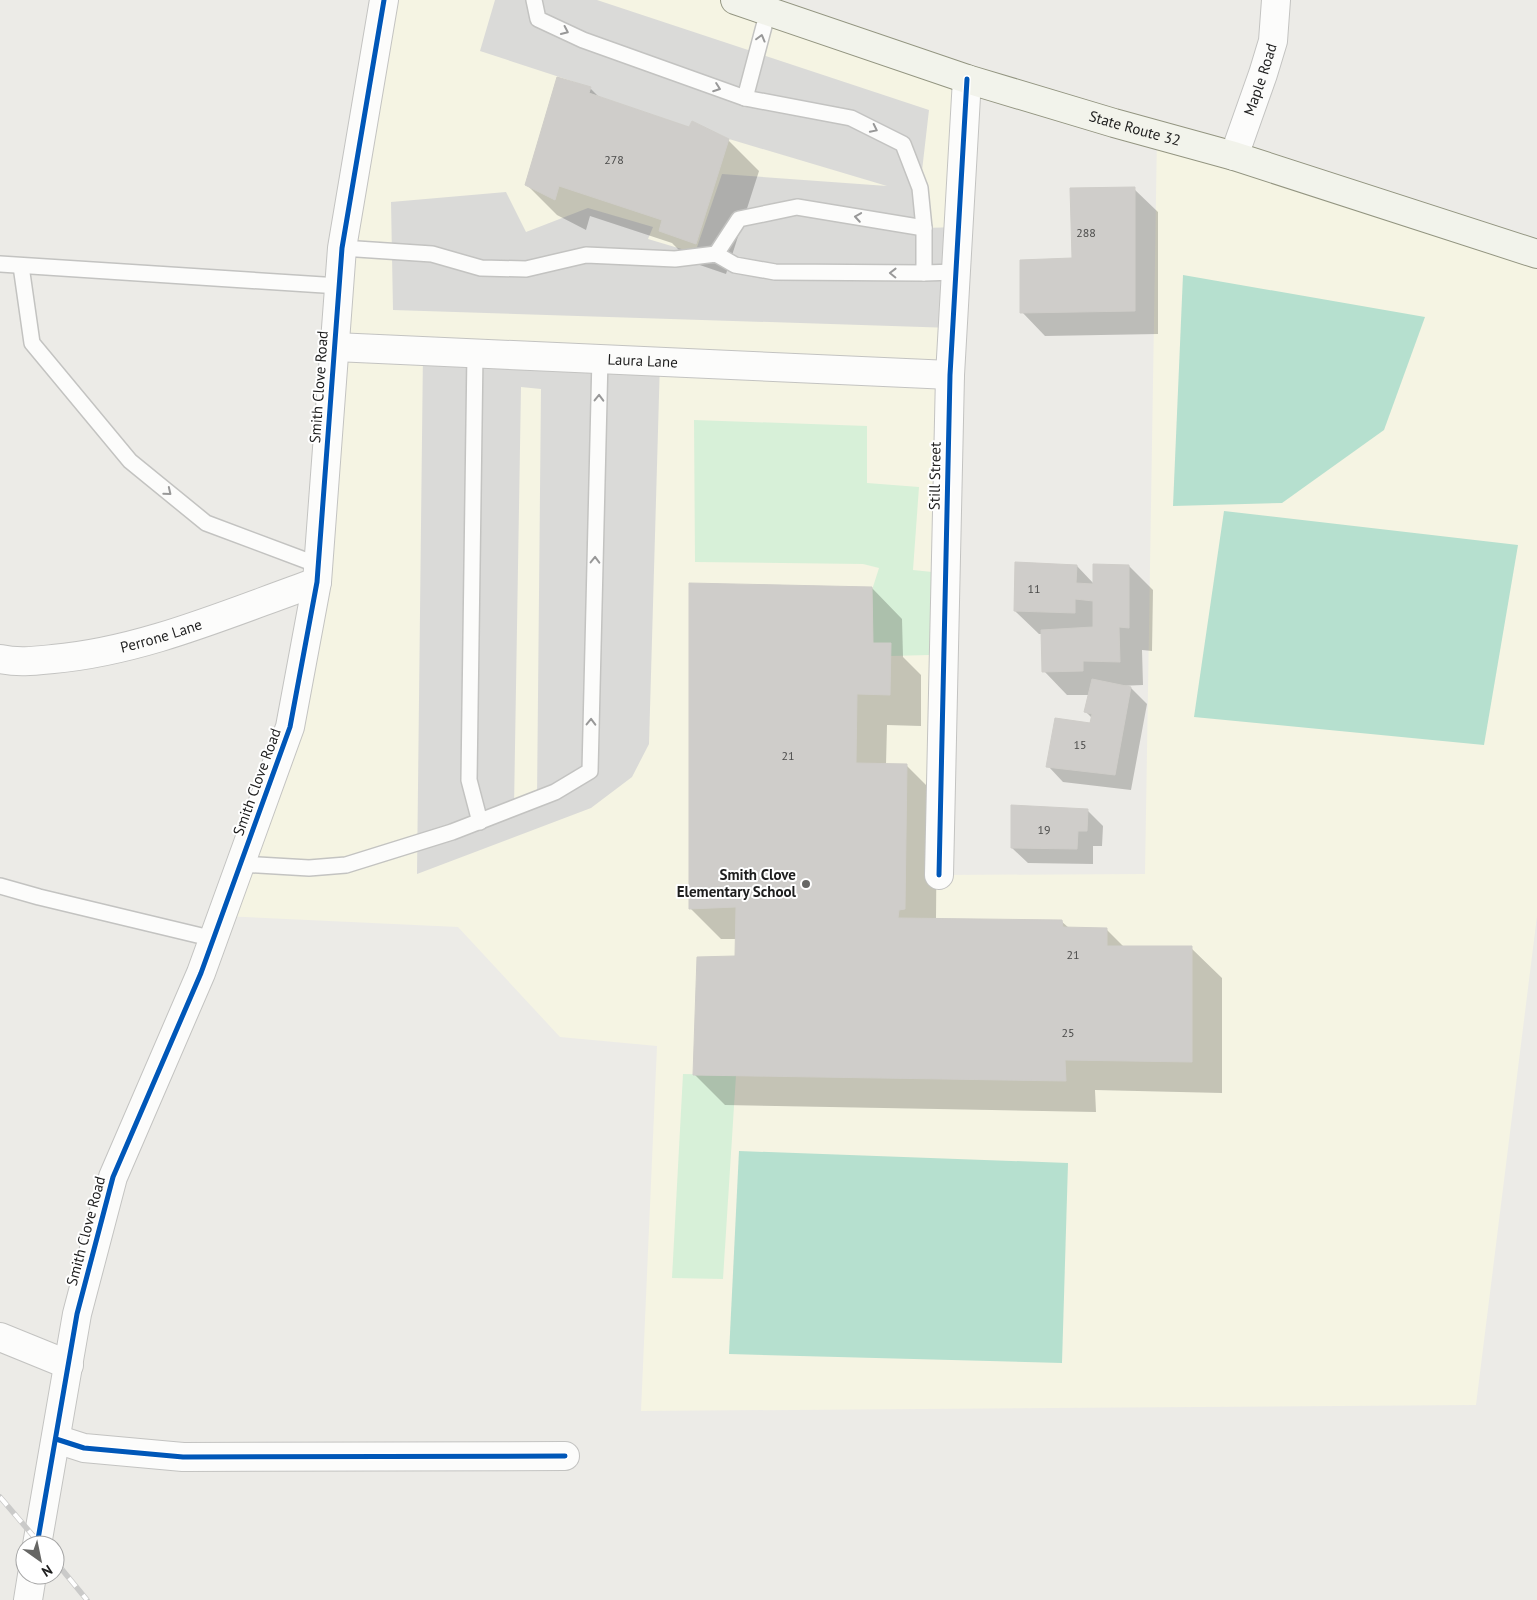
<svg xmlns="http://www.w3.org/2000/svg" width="1537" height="1600" viewBox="0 0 1537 1600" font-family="'PT Sans',sans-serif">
<rect width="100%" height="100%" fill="#ecebe7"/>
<path fill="#f5f4e3" d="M384,0H735L967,79L940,875L1145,874L1157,135L1537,254V916L1476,1405L641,1411L657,1046L560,1037L458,927L222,916L290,727Z"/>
<g fill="#dadad8" fill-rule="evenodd">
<path d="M495,0H597L929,110L920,188L924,228L959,227L953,328L393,310L391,202L506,192L526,232L588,208L653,227L648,239L695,253L722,174L887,186L729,139L692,121L689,127L589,93L590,87L480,51Z"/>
<path d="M423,351L660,361L649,744L632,777L591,808L417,874ZM521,387L541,389L537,799L514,808Z"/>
</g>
<g fill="#d7f0d8">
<path d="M694,420L867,426V483L919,487L913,570L942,573L937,646L929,655L890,656V643H873L872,590L879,568L863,564L695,562Z"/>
<path d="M683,1074L736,1075L723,1279L672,1278Z"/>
</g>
<g fill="#b6e0cf">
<path d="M1183,275L1425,317L1384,430L1282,503L1173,506Z"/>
<path d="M1224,511L1518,545L1484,745L1194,717Z"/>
<path d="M739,1151L1068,1163L1062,1363L729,1354Z"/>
</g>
<g fill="#0003">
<path d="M590,88L600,98L728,140L759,171L726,274L691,262L672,243L590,216L586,230L557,215L526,184Z"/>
<path d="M1134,189L1158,212V334L1045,336L1022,312L1073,259Z"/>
<path d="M1077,566L1094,584L1129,566L1153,590L1152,651L1142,650L1143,685L1119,686L1131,688L1147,704L1131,790L1063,782L1048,766L1091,724L1092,718L1086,712L1090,695H1067L1044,671L1043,634H1039L1015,611Z"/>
<path d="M872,588L902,619L903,657L921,675V726L887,725L886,765H906L937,796L936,920L1061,921L1069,928L1106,929L1125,948H1191L1222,978V1093L1095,1090L1096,1112L725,1105L694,1074L736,957V939H721L690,908Z"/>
<path d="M1087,810L1103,826L1102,846H1093V864L1028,863L1012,848Z"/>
</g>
<g fill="#cfcdca" stroke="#cfcdc9">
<path d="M557,77L591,87L589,93L689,127L692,121L729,139L696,244L659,231L662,220L559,186L555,200L525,185Z"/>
<path d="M1135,187V311L1020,313V260L1072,258L1070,188Z"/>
<path d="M1015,562L1077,565L1076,583L1093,584V564L1129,565V628L1119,627L1120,662L1083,661V671L1042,672L1041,630L1093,627V601L1075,599V613L1014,611Z"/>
<path d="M689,583L872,587L873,643H891L890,695L857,694L856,763L907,764L905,909L899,910L898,918L1062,920L1063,927L1107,928V946H1192V1062L1065,1060L1066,1081L693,1075L697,957L735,956L736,907L689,909Z"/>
<path d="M1092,679L1131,687L1115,775L1046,767L1055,718L1090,723L1092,714L1084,712Z"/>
<path d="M1011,805L1088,809L1087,831H1078L1077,849L1011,848Z"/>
</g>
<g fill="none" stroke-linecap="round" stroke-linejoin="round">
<defs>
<g id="service">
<path d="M745,98L768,11"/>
<path d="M342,248L432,254L481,268L526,269L586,255L675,259L716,254L735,265L775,272L924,273V228L920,188L903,144L851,118L745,98L583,40L538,19L534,0"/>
<path d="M716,254L739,219L797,207L924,228"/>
<path d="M0,264L339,286"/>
<path d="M21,266L32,343L130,461L206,523L318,565"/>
<path d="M924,273L956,272"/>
<path d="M475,353L469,780L480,822"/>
<path d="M241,864L309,868L346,865L452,832L555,792L590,771L600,358"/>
<path d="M0,886L39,897L214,939"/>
</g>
<g id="minor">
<path id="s1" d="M1234,156L1263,74L1273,41L1276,0"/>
<path id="s2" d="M335,347L950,375"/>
<path id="s3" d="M0,659C18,663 34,661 53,659C144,651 231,612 317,582"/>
<path d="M939,875L950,375L967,79"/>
<path d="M0,1337L69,1365"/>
<path d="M56,1439L84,1448L183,1457L565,1456"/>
</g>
<g id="tertiary">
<path d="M37,1545L77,1314L113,1177L201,973L290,727L317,582L342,248L384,0"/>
<path d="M28,1600L32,1575"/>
</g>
<g id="secondary">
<path id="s4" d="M735,0L967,79L1114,123L1234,156L1537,254"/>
</g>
</defs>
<use href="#service" stroke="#c3c3c1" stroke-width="18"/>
<use href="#minor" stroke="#c3c3c1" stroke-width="30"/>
<use href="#tertiary" stroke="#c3c3c1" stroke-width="30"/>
<use href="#secondary" stroke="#939581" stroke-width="30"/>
<use href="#service" stroke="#fcfcfb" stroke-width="15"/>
<use href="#minor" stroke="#fcfcfb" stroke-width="28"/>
<use href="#tertiary" stroke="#fcfcfb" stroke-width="28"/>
<use href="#secondary" stroke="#f2f3eb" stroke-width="28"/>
<defs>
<g id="rail">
<path d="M0,1497L41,1545"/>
<path d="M55,1561L87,1600"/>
</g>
</defs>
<use href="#rail" stroke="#cacac9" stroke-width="5.5"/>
<use href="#rail" stroke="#fff" stroke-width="4" stroke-dasharray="11" stroke-linecap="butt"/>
<defs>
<g id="cycleway">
<path d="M939,875L950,375L967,79"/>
<path d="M56,1439L84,1448L183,1457L565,1456"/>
<path d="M37,1545L77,1314L113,1177L201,973L290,727L317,582L342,248L384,0"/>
</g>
</defs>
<use href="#cycleway" stroke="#fff" stroke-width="8"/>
<use href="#cycleway" stroke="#0057b8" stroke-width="5"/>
</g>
<defs><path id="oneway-chevron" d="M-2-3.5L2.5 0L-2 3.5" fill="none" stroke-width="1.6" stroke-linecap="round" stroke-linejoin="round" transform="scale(1.25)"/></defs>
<g stroke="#989898">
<use href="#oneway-chevron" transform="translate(565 31) rotate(25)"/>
<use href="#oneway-chevron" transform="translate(761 38) rotate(-75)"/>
<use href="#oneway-chevron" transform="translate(717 88) rotate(20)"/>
<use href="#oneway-chevron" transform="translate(874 129) rotate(26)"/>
<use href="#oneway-chevron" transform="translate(858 217) rotate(-171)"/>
<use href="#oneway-chevron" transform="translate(893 273) rotate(-179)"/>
<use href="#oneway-chevron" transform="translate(599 398) rotate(-89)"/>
<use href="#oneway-chevron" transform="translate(168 492) rotate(39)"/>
<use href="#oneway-chevron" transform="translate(595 560) rotate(-89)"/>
<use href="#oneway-chevron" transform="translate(591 722) rotate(-89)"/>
</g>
<circle fill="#666664" stroke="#fff" stroke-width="2" cx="806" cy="884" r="5"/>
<g text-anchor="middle" stroke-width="4" stroke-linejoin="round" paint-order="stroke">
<g font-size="12" fill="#4a4a49">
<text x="614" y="164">278</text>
<text x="1086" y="237">288</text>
<text x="1034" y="593">11</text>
<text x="1080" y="749">15</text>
<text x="788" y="760">21</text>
<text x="1044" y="834">19</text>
<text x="1073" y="959">21</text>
<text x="1068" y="1037">25</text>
</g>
<g font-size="15" fill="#1e1e1e" stroke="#fff">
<text dy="5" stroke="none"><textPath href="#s1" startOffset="81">Maple Road</textPath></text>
<text dy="5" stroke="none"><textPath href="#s4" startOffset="420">State Route 32</textPath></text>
<text dy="5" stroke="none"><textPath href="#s2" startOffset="308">Laura Lane</textPath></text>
<text transform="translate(319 387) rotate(-86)" y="5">Smith Clove Road</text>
<text transform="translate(935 476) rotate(-89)" y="5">Still Street</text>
<text dy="5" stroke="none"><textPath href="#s3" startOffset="164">Perrone Lane</textPath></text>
<text transform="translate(257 782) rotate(-70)" y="5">Smith Clove Road</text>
<text transform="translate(86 1231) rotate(-75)" y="5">Smith Clove Road</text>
</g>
<g font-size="15" font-weight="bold" fill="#1e1e1e" stroke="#fff" text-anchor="end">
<text x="796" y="880">Smith Clove<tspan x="796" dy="17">Elementary School</tspan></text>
</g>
</g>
<g transform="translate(40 1560) rotate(147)"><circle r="24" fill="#ffffff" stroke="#a5a5a5"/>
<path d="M0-4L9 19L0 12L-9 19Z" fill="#666664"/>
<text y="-8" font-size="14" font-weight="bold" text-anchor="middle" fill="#1e1e1e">N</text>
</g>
</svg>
